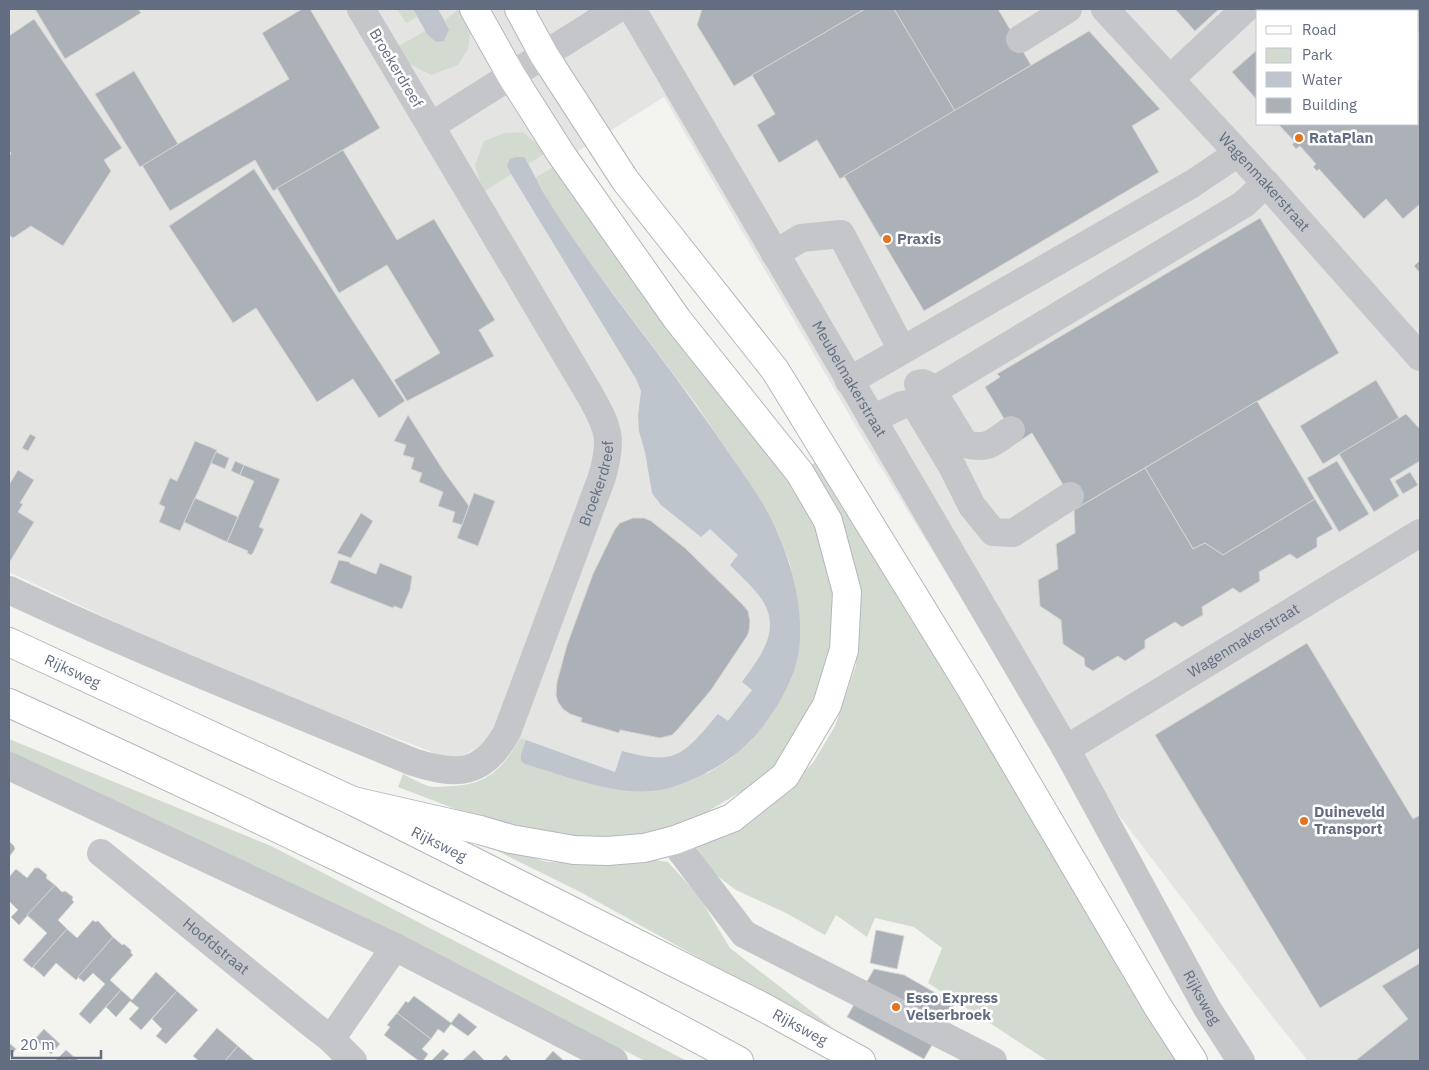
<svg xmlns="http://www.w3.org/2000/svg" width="1429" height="1070" viewBox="0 0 1429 1070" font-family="'IBM Plex Sans',sans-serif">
<rect width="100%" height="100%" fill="#f3f4ef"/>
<path fill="#e4e4e3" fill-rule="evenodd" d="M9,9H1420V1061H1308L1268,1011L996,654L864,440L664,97L527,183L729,496L784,643L721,746L631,784L529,754L488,739L476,749L459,757L442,756L204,664L9,572ZM1258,11H1418V124H1258Z"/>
<g fill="#d3dbd1">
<path d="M397,9H413L417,17L406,23Z"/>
<path d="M459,9H462L471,27L468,49L458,65L431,75L410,64L397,47L425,31L427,34L449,29L445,20Z"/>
<path d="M523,132L547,152L483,192L475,165L484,141L504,133Z"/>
<path d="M556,165L785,471L808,510L818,532L832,588L834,613L833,640L820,693L775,767L756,783L705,813L682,823L644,834L591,838L535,832L476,817L398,787L403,774C411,778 420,783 428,786C435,788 444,786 452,786C488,785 503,767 521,738L526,740L521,754L595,784L708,773L730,759L751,741L799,651V616L790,564L779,535L763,505L696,404L599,275L561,222L535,178Z"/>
<path d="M822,459L1190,1061H1048L928,983L942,948L914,927L875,918L867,937L836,915L825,935L786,913L736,890L708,869L695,844L770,803L813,763L835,726L856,665L857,590L846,532L809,466Z"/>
<path d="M9,739L271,846L687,1061H645L399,936L9,757Z"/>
<path d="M477,841L547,862L610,864L649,859L668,862L698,895L730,948L833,1028L770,997L582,893Z"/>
</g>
<g fill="#bec5cc">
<path d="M413,9H438L449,29L444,41L436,42L427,34Z"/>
<path d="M516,157H524C531,168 536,179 542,190C559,219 579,247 599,275C640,331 683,385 722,443C735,463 751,483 763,504C787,545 805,602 799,650C795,680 774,714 755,736C739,754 717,769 695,778C684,783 672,788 660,790C615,797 567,776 525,764L521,761V754L526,740L615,772L622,751C677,766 683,755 718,714L728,721L752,690L742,682C758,659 781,633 764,603C757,590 740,576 730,565L738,555L710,529L701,537L661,505L652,493L645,452L639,431L638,416L641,391L636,379L511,174L507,166L510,159Z"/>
</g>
<g fill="#acb1b8" stroke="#d4d5d2">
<path d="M35,9H138L141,13L65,59Z"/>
<path d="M302,9H310L380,128L273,191L255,160L170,211L142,165L289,79L262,33Z"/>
<path d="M702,9H865L734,86L697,25Z"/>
<path d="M865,9H894L955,111L840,179L817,140L779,163L757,125L775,114L752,75Z"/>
<path d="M894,9H998L1031,65L955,111Z"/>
<path d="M1175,9H1219L1195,31Z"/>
<path d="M1302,9H1354L1356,11H1299Z"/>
<path d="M1354,9H1420V31L1418,33V11H1357Z"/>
<path d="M34,19L122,148L104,160L111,171L63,246L31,226L13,238L9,235V156L11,154L9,150V36Z"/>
<path d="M1089,31L1160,109L1132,126L1159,172L924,311L844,176Z"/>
<path d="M1258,49V101L1232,72Z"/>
<path d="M134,71L178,144L140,167L95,94Z"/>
<path d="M1418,79L1420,82V204L1403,219L1386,199L1364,219L1319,169L1317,171L1313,167L1316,164L1300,146L1296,149L1292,144L1295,142L1278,124H1418Z"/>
<path d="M343,150L397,240L434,219L495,320L479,330L494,356L407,401L394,380L440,353L387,265L339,293L277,188Z"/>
<path d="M254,169L405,401L379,418L353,379L317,402L256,308L233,323L169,226Z"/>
<path d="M1260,218L1339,353L1077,508L1032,433L1018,442L985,387L1000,377L997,374Z"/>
<path d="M1420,260V273L1414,266Z"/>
<path d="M1376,380L1399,418L1323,464L1300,426Z"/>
<path d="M1257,401L1315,499L1223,555L1205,543L1193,549L1145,468Z"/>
<path d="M1406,414L1420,429V461L1390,479L1399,496L1374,512L1339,454Z"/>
<path d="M408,415L443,470L469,506L462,525L452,522L455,512L438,506L443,492L419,482L422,473L411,469L414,458L403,455L406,445L394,441Z"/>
<path d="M30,434L36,437L28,451L22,448Z"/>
<path d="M195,441L217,450L180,531L159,522L165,507L159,504L170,478L177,481Z"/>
<path d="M216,452L229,458L225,469L211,463Z"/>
<path d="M235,461L244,465L240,475L231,471Z"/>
<path d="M1337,461L1369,514L1339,532L1307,478Z"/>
<path d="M244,465L280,479L259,527L264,529L253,553L251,555L247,553L248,551L227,542L254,481L240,475Z"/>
<path d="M1145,468L1193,549L1205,543L1223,555L1315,499L1333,529L1317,538V547L1297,559L1290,554L1259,572L1260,581L1240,593L1233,588L1202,607L1203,615L1182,627L1175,622L1145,640V648L1125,661L1118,656L1093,671L1085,666L1084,658L1063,644L1061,620L1040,606L1038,580L1058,569L1056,544L1075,533L1074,510Z"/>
<path d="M18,470L34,480L20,503L23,504L18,512L34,522L9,563V485Z"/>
<path d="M1410,472L1418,485L1403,494L1395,481Z"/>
<path d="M474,493L495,501L478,546L457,538Z"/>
<path d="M195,498L238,517L227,542L184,522Z"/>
<path d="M361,513L373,521L351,558L337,553Z"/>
<path d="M633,518H644L651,521L685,548L742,604L748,611L750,621L749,631L747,636L711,690L678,729L672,735L660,738L620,730L619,733L581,722L582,718L570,714L563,709L558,702L556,695L557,682L567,645L593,574L615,529L620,523Z"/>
<path d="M339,560L350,562L349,563L376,574L380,563L412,576L410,590L402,609L394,606L393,608L330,583Z"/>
<path d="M1307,643L1413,819L1420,815V948L1320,1008L1155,735Z"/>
<path d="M9,841L14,846L15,849L9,857Z"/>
<path d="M35,868H39L47,875L46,878L55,885L19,925L11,917L18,910L9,901V877L16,869L27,878Z"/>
<path d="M55,885L62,892L65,891L73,897L72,900L74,902L58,920L67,929L32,968L23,960L47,933L27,915Z"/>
<path d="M93,920L95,922L98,921L113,937L76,980L56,963L44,977L33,967L67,929L77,938Z"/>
<path d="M876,930L904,936L897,969L870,963Z"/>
<path d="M113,937L122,945L124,944L131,950V953L133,955L110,980L121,990L90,1024L79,1014L105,984L93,973L84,982L78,977Z"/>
<path d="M1420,963V1061H1355L1408,1019L1382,986Z"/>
<path d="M874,969L904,975L955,1004L924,1059L847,1017Z"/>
<path d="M156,972L177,991L141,1030L129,1019L139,1008L130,1001L116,1017L106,1007L121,990L132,1000Z"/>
<path d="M177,991L198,1010L166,1044L156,1036L162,1029L152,1019Z"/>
<path d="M414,996L451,1023L459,1013L477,1027L468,1036L451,1024L444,1033L438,1029L431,1039L397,1013L406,1001L408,1003Z"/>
<path d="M397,1013L431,1039L422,1049L428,1054L423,1061H419L384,1035L390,1027L387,1025Z"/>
<path d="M217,1028L238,1046L225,1061H199L193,1056Z"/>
<path d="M44,1029L60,1044L51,1054L35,1039Z"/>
<path d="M9,1043L16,1049L9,1057Z"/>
<path d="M238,1046L255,1061H225Z"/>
<path d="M443,1049L449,1054L442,1061H431Z"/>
<path d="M66,1050L73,1056L68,1061H57L56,1060Z"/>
<path d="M474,1050L485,1061H462Z"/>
<path d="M553,1051L563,1060L562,1061H547L545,1060Z"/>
<path d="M506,1055L512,1061H500Z"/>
<path d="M73,1056L79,1061H68Z"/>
</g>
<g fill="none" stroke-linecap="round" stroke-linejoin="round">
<defs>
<g id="major">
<path d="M519,9L544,55L625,180L775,370L970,687L1158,1007L1193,1061"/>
<path id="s6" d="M9,642L353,801L761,1006L861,1061"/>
<path d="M9,703C122,754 234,807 346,861C478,924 610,990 739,1061"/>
<path d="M353,801L480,830L511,839L574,850L607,851L644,848L675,840L732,818L785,776L827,705L844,650L847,592L828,521L800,473L677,319L561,154L511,75L474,9"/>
</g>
</defs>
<use href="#major" stroke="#b4b7bc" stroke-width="30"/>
<g stroke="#c4c6ca" stroke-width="28">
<path id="s1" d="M632,9L1066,749L1207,1008L1241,1061"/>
<path id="s2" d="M1105,9L1272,190L1420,357"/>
<path d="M1020,39L1068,9"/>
<path d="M1170,79L1245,9"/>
<path d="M431,126L617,9"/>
<path d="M775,254L801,238L841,234L902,350"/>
<path d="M849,381L1192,184L1238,153"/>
<path d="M918,384L923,383L930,387L965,444C988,450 993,443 1011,430"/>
<path d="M933,391L1244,204L1266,183"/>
<path d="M872,419L902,405L914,403L952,466L972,506L993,532L1013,533L1070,496"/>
<path id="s3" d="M9,590C142,652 278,706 413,762C457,776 483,776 507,732L602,477C613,439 609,429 590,395L361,9"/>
<path id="s4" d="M1066,749L1420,533"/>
<path d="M9,766L395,947L614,1061"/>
<path d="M675,840L681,851L744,934L993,1061"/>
<path id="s5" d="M101,853L314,1026L331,1039L353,1061"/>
<path d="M331,1039L395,947"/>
</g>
<use href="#major" stroke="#fff" stroke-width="28"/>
</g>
<g fill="#e27521" stroke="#fff" stroke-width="2">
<circle cx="1299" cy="138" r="5"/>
<circle cx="887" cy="239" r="5"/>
<circle cx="1304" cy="821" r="5"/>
<circle cx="896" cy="1007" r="5"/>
</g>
<g text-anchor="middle" stroke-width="5" stroke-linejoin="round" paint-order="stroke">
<g font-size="15" fill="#636d81" stroke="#fff">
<text transform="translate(396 68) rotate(59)" y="5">Broekerdreef</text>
<text dy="5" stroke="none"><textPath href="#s2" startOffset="235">Wagenmakerstraat</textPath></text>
<text dy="5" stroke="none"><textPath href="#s1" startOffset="429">Meubelmakerstraat</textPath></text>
<text dy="5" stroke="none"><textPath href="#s3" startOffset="815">Broekerdreef</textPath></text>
<text dy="5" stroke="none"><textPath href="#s4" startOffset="208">Wagenmakerstraat</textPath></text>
<text dy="5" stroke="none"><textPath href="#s6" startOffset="70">Rijksweg</textPath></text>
<text dy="5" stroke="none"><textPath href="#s6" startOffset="475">Rijksweg</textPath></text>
<text dy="5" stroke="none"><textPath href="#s5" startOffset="148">Hoofdstraat</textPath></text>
<text dy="5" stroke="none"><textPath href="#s1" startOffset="1141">Rijksweg</textPath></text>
<text dy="5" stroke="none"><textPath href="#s6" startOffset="880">Rijksweg</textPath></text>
</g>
<g font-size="15" font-weight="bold" fill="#636d81" stroke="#fff" text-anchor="start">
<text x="1309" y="143">RataPlan</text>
<text x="897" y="244">Praxis</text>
<text x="1314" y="817">Duineveld<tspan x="1314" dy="17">Transport</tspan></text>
<text x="906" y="1003">Esso Express<tspan x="906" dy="17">Velserbroek</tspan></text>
</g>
</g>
<rect width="1429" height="1070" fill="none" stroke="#636d81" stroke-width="20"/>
<rect x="1256" y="10" width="162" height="115" fill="#ffffff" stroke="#c1c5cd"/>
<rect x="1266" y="26" width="25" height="8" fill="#ffffff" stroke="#c1c5cd"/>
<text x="1302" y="35" font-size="15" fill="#636d81">Road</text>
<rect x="1266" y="48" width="25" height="15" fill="#d3dbd1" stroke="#c1c5cd"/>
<text x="1302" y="60" font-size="15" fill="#636d81">Park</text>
<rect x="1266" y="72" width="25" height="15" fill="#bec5cc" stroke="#c1c5cd"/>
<text x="1302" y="85" font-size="15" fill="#636d81">Water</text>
<rect x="1266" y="98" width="25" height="15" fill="#acb1b8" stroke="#c1c5cd"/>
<text x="1302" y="110" font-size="15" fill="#636d81">Building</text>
<path d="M12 1050v8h89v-8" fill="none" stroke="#636d81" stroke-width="2.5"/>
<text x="20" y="1050" font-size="15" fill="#636d81" stroke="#ffffff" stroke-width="4" paint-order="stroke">20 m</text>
</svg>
